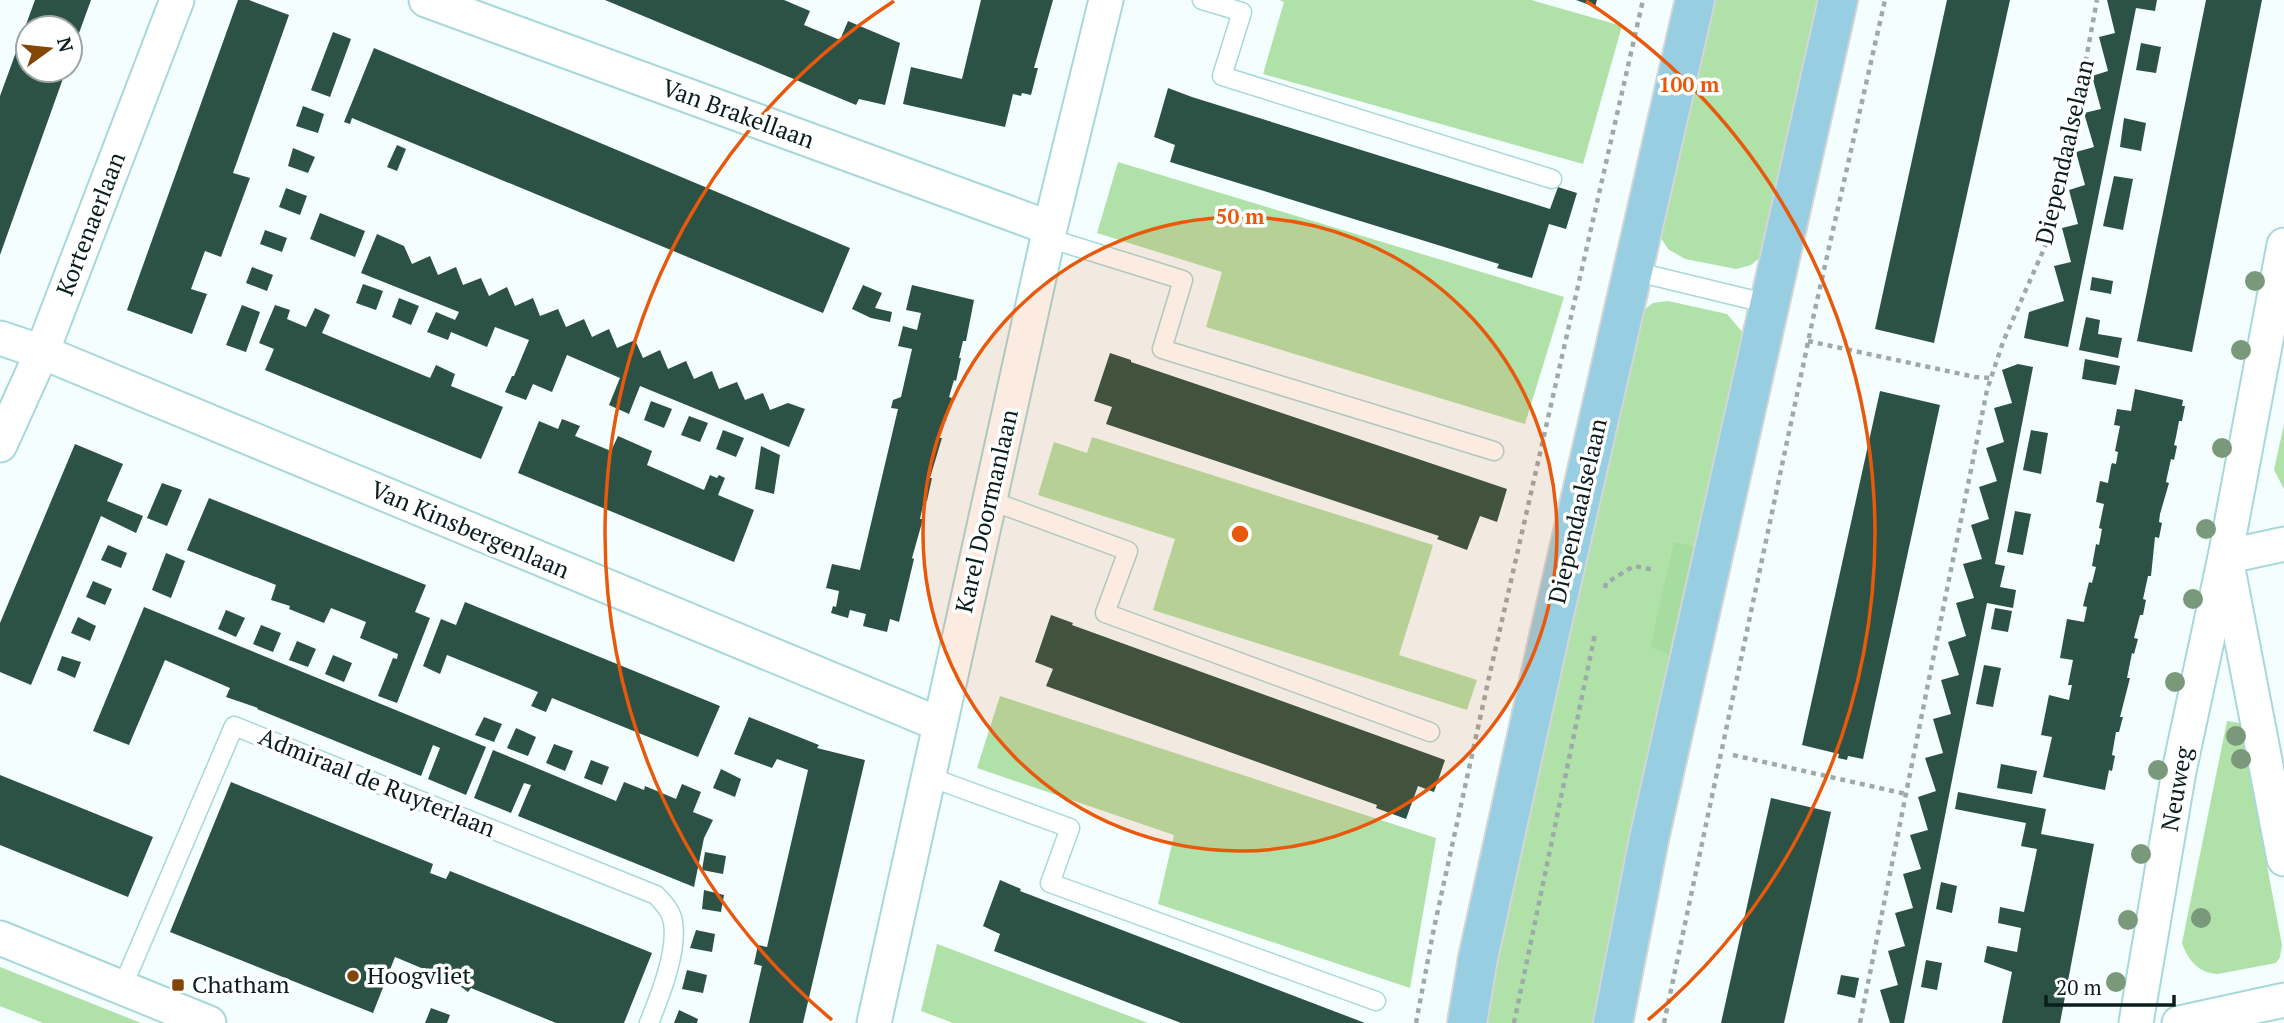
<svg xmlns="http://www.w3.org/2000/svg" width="2284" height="1023" viewBox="0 0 2284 1023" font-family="'PT Serif',serif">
<rect width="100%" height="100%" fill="#f4fefe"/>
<g fill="#b0e1a9">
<path d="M1279,0H1531L1622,26L1583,164L1263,74L1284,2Z"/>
<path d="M1707,0H1825L1762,256L1751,265L1736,269L1685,259L1668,249L1659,235Z"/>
<path d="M1118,162L1564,297L1525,424L1206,327L1222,272L1097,233Z"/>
<path d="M1668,301L1727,314L1744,334L1600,1023H1480L1641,312L1653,303Z"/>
<path d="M2284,424V489L2274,470Z"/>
<path d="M1092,437L1433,545L1399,655L1477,680L1467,710L1153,610L1175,539L1038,495L1054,442L1087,453Z"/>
<path d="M1000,696L1436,838L1410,988L1158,904L1174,835L977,768Z"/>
<path d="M2227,721L2240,723L2282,945L2280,957L2276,963L2218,974C2198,973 2188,960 2182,943Z"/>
<path d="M937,944L1148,1023H953L921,1011Z"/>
<path d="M0,967L141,1023H43L0,1006Z"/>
</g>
<path fill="#a7dca0" d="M1674,542L1700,548L1676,657L1650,647Z"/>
<g fill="#2c5245">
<path d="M35,0H91L70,58V28H28V70H66L0,255V96Z"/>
<path d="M238,0H249L289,15L233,173L250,178L221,257L205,251L191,289L207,294L192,334L127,310Z"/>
<path d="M605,0H784L810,11L804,25L840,40L848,21L900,43L885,105L859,99L856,105Z"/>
<path d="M981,0H1053L1034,68H1038L1031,95L1022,93L1021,96L1013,94L1005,127L903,104L911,67L962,79Z"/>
<path d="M1576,0H1597L1595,7Z"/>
<path d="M1947,0H2010L1934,343L1875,329Z"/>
<path d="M2107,0H2157L2155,11L2136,8L2068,347L2024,338L2029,312L2064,301L2054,266L2071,262L2062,228L2078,224L2069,190L2085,185L2076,152L2094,147L2084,113L2101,109L2092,76L2108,71L2099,37L2115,33Z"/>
<path d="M2206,0H2262L2192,352L2137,341Z"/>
<path d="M333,32L351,39L330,97L311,90Z"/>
<path d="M2141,43L2161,47L2156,73L2136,70Z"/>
<path d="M374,48L850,248L823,313L352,118L350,124L344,122Z"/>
<path d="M1168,88L1192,97L1550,209L1558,187L1577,193L1566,229L1549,224L1532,278L1497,268L1499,264L1170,162L1175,145L1154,137Z"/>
<path d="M303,106L324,114L318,133L296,126Z"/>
<path d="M2124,118L2146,123L2141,151L2120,147Z"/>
<path d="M397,145L406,149L397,171L387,167Z"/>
<path d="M293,148L315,157L308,173L288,166Z"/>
<path d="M2114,176L2133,179L2123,230L2103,226Z"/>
<path d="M286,188L307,196L300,215L279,207Z"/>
<path d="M320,213L365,231L355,257L310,239Z"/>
<path d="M265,230L287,238L282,252L260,244Z"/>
<path d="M377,234L404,246L412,264L430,256L438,275L456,267L463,285L481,278L489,296L507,287L515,306L533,298L540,316L558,309L566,327L584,319L592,337L609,329L617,348L635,340L643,358L660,350L668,369L686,361L694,379L712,371L719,389L737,382L745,400L763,393L770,410L788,403L805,409L789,447L640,386L629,414L609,405L620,378L567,355L552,392L533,384L526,400L505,392L512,376H514L529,340L495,327L487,347L451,332L448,340L427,332L436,312L455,320L459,312L361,273Z"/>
<path d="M252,267L273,275L267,291L246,283Z"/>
<path d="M2092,277L2113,281L2111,294L2090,290Z"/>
<path d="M363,284L383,291L376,310L356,303Z"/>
<path d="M863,285L882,293L875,308L892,312L890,322L871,318L852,309Z"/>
<path d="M912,285L974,300L966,341H963L959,358H961L956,381L954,380L949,397L952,398L946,421H943L939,438H942L930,478H932L927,501H924L920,519H923L912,558L914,559L899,622L890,619L887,632L863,626L866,614L850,610L848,618L831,613L833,606L836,607L839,591L826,588L832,564L860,570L898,409L891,408L893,400L901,397L912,349L898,346L903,326L917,330L921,313L906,310Z"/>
<path d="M399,298L419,306L411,325L392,317Z"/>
<path d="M242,305L260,312L246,352L226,345Z"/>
<path d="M275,305L290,310L287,319L306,327L315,308L330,315L322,333L430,378L436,365L455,374L451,386L503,407L481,459L265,370L274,349L259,343Z"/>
<path d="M2086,317L2100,320L2098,334L2122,338L2118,358L2079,350Z"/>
<path d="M1110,353L1131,360V362L1507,489L1497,522L1480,516L1467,550L1437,539L1439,536L1106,424L1112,407L1094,401Z"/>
<path d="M2085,359L2120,366L2116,385L2082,379Z"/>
<path d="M2018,364L2033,367L1995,564L2005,566L2000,587L2016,590L2013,608L1987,603L1904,1023H1890L1880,990L1898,985L1888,951L1905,946L1895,913L1913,908L1903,874L1921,869L1910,835L1928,830L1918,797L1936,791L1925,758L1943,753L1933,719L1951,714L1941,680L1959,675L1948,642L1966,636L1956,603L1974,598L1963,564L1982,559L1971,525L1989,519L1979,487L1997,481L1986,448L2004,442L1994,408L2012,403L2002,370Z"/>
<path d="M2135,389L2183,400L2182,406H2185L2182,421H2179L2176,437L2174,445L2177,446L2174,460L2171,459L2167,477L2166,482L2169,483L2160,514L2159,522L2162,523L2159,538L2155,537L2151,576H2148L2143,599L2146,600L2143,615H2140L2134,638L2138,639L2134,654L2132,653L2127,678H2130L2120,717H2123L2119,732H2116L2112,755L2115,756L2112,771L2109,770L2105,790L2043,777L2052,737L2041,735L2049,695L2069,700L2072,685H2068L2073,660L2060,658L2067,619L2084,622L2087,607L2083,606L2089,582L2092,583L2096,567L2092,566L2096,544L2099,545L2102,529L2099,528L2104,504L2096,502L2100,481L2108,483L2111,466L2112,463L2116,464L2118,452L2115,451L2120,426L2114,425L2117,409L2131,411Z"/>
<path d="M1880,391L1940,405L1863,759L1848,756L1847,760L1838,758L1839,754L1802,745Z"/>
<path d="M651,401L672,409L664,428L644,420Z"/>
<path d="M689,416L708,423L700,442L681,435Z"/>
<path d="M562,419L580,426L575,436L611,451L618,436L652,451L647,465L704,490L710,475L717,478L719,475L725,478L718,495L754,510L734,562L518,473L539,421L558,429Z"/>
<path d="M723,430L744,438L736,457L716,449Z"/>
<path d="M2031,430L2048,433L2041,474L2023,470Z"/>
<path d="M75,444L123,464L107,501L143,516L136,533L101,516L31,685L0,672V623Z"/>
<path d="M761,446L780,455L774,494L755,489Z"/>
<path d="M162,483L182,490L167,526L147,518Z"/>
<path d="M209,498L426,585L415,612L430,618L397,703L378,696L393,658L397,659L398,654L360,638L366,622L331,608L324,623L289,609L290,606L271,600L276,585L187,550Z"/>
<path d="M2015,511L2031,514L2023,555L2007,552Z"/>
<path d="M108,545L127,553L121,568L101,560Z"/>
<path d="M166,553L185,561L171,598L152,590Z"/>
<path d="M93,581L112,589L105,605L86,597Z"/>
<path d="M465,602L720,706L698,757L552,698L546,712L531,706L538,692L447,655L440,674L423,666L441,619L456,625Z"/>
<path d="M144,607L486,747L466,795L428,779L440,748L433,745L421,776L257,709L258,708L226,697L230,688L165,660L129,745L93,731Z"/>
<path d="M1995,608L2012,611L2008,632L1991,629Z"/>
<path d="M226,610L245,618L236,637L218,629Z"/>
<path d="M1051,615L1073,623L1072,625L1445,760L1434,792L1418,786L1406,819L1376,808L1377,805L1046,686L1053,669L1035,662Z"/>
<path d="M78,617L96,626L90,641L71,633Z"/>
<path d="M261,625L281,633L273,652L253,644Z"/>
<path d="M297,641L316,649L308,667L289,660Z"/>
<path d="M333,655L352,663L344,682L325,674Z"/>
<path d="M62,656L81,662L75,678L57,670Z"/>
<path d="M1984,665L2001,668L1993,707L1976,704Z"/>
<path d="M484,717L502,724L494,742L475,735Z"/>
<path d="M749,717L819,745L817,748L865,760L803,1023H749L762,966L754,964L758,945L767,947L808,770L777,759L772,768L734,754Z"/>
<path d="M516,728L536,737L528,756L507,748Z"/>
<path d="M554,744L573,751L565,771L546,763Z"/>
<path d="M493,750L616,801L624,782L644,790L645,786L676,799L682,784L701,792L693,812L713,820L704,838L694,887L518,816L531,785L524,783L511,813L474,798Z"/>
<path d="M591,760L609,767L602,785L584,778Z"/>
<path d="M2001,764L2037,771L2032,794L1997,788Z"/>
<path d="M721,769L741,779L735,797L713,788Z"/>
<path d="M0,775L153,837L128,897L0,845Z"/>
<path d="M231,782L433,864L430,873L446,879L450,871L652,953L624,1023H556L471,988L468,992L444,974L443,977L395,957L373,1013L170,932Z"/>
<path d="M1958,792L2046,809L2041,834L2094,844L2060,1023H2002L2012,972L1984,962L1987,946L2017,952L2021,928L1998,923L2000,907L2024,912L2037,849L2021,846L2026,823L1955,809Z"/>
<path d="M1771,798L1831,812L1805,930L1784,1023H1721Z"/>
<path d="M705,852L726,856L723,874L702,870Z"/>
<path d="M1000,880L1021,889L1020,891L1365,1023H1181L994,951L1000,934L983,926Z"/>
<path d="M1941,882L1957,886L1952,913L1936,909Z"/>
<path d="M704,890L724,895L721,912L702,909Z"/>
<path d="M696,930L715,934L712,952L690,948Z"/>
<path d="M1926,960L1942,963L1937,990L1921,987Z"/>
<path d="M687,970L707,975L703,993L682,989Z"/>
<path d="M1841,975L1859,978L1855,998L1837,994Z"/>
<path d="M431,1008L450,1015L447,1023H425Z"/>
<path d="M679,1010L698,1019L697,1023H674Z"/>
</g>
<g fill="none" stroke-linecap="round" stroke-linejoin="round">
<defs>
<g id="lane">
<path d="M1202,0L1242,12L1222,76L1552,179"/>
<path d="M1048,238L1183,280L1162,349L1494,451"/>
<path d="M1633,271L1769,304"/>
<path d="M989,500L1128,551L1105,613L1430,732"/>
<path d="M927,776L1070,828L1050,883L1376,1001"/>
<path d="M122,988L234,726L656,895C663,903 671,910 673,922C678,951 660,996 649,1023"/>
</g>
<g id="street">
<path d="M426,0L1050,228"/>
<path d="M0,338L42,352L939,724"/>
<path d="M0,445L42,352L177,0"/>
<path d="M2225,557L2284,544"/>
<path d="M2228,569L2284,859"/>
<path d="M0,938L209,1023"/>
<path d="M874,1023L1050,228L1106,0"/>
<path d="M2136,1023L2179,771L2225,557L2284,245"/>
<path d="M2179,1023L2284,1000"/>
</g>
<g id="primary">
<path d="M1467,1023L1478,958L1548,641L1695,0"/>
<path d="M1613,1023L1649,839L1838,0"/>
</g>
</defs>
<use href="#lane" stroke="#a8d8d9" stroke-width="21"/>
<use href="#street" stroke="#a8d8d9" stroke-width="37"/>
<use href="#primary" stroke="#d3d6d6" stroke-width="42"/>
<g stroke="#9daaaa" stroke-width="4.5" stroke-dasharray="5 5" stroke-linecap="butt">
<path d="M1808,341L1975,377L1991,378"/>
<path d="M1605,588L1606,583L1634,566L1655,570"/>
<path d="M1733,755L1906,794"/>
<path d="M1416,1023L1434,928L1488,682L1643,0"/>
<path d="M1514,1023L1595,634"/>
<path d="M1664,1023L1814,314L1885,0"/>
<path d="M1860,1023L1987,390L2003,342L2050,235L2076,113L2097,0"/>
</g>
<use href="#lane" stroke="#fff" stroke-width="18"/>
<use href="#street" stroke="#fff" stroke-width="33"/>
<use href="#primary" stroke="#98cee2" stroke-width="38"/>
</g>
<g fill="#79997a">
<circle cx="2255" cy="281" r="10"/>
<circle cx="2241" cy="350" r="10"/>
<circle cx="2222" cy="448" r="10"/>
<circle cx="2206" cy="529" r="10"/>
<circle cx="2193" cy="599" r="10"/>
<circle cx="2175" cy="682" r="10"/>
<circle cx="2236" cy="736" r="10"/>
<circle cx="2241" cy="759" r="10"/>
<circle cx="2158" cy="770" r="10"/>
<circle cx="2141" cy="854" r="10"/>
<circle cx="2201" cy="918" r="10"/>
<circle cx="2128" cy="920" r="10"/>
<circle cx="2116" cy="982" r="10"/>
</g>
<circle cx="1240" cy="534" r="317" fill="#e8590c" fill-opacity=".12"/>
<g fill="none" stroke="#e8590c" stroke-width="3.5">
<circle cx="1240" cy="534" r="317"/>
<path d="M832 1020A635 635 0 0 1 894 1M1586 1A635 635 0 0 1 1648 1020"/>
</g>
<g fill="#844607" stroke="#fff" stroke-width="2.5">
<circle cx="353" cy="976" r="7"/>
<rect x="171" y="978" width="14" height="14" rx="3.5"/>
</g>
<g text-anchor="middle" stroke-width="7" stroke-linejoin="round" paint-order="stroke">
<g font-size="24" fill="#0b1e1e" stroke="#fff">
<text transform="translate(738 114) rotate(20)" y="8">Van Brakellaan</text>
<text transform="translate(2065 152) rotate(-77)" y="8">Diependaalselaan</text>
<text transform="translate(91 224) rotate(-69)" y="8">Kortenaerlaan</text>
<text transform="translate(987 511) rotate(-77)" y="8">Karel Doormanlaan</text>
<text transform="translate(1578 511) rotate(-77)" y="8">Diependaalselaan</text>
<text transform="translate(470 530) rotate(23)" y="8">Van Kinsbergenlaan</text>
<text transform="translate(377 783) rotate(22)" y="8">Admiraal de Ruyterlaan</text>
<text transform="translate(2177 789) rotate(-80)" y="8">Neuweg</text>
</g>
<g font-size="24" fill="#0b1e1e" stroke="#fff" text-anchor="start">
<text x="367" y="984">Hoogvliet</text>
<text x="192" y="993">Chatham</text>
</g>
</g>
<circle cx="1240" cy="534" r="10" fill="#e8590c" stroke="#fff" stroke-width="3.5"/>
<g font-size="21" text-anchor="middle" font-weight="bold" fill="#e8590c" stroke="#fff" stroke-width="7" stroke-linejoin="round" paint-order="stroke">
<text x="1689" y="92">100 m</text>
<text x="1240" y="224">50 m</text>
</g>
<g transform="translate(49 49) rotate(75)"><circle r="33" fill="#ffffff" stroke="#9da5a5" stroke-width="2"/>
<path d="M0-5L12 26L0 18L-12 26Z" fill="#844607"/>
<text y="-10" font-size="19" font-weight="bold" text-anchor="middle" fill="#0b1e1e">N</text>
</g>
<path d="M2046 995v10h128v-10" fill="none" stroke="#0b1e1e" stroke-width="3.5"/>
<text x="2056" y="995" font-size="21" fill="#0b1e1e" stroke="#ffffff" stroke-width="5" paint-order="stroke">20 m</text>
</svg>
